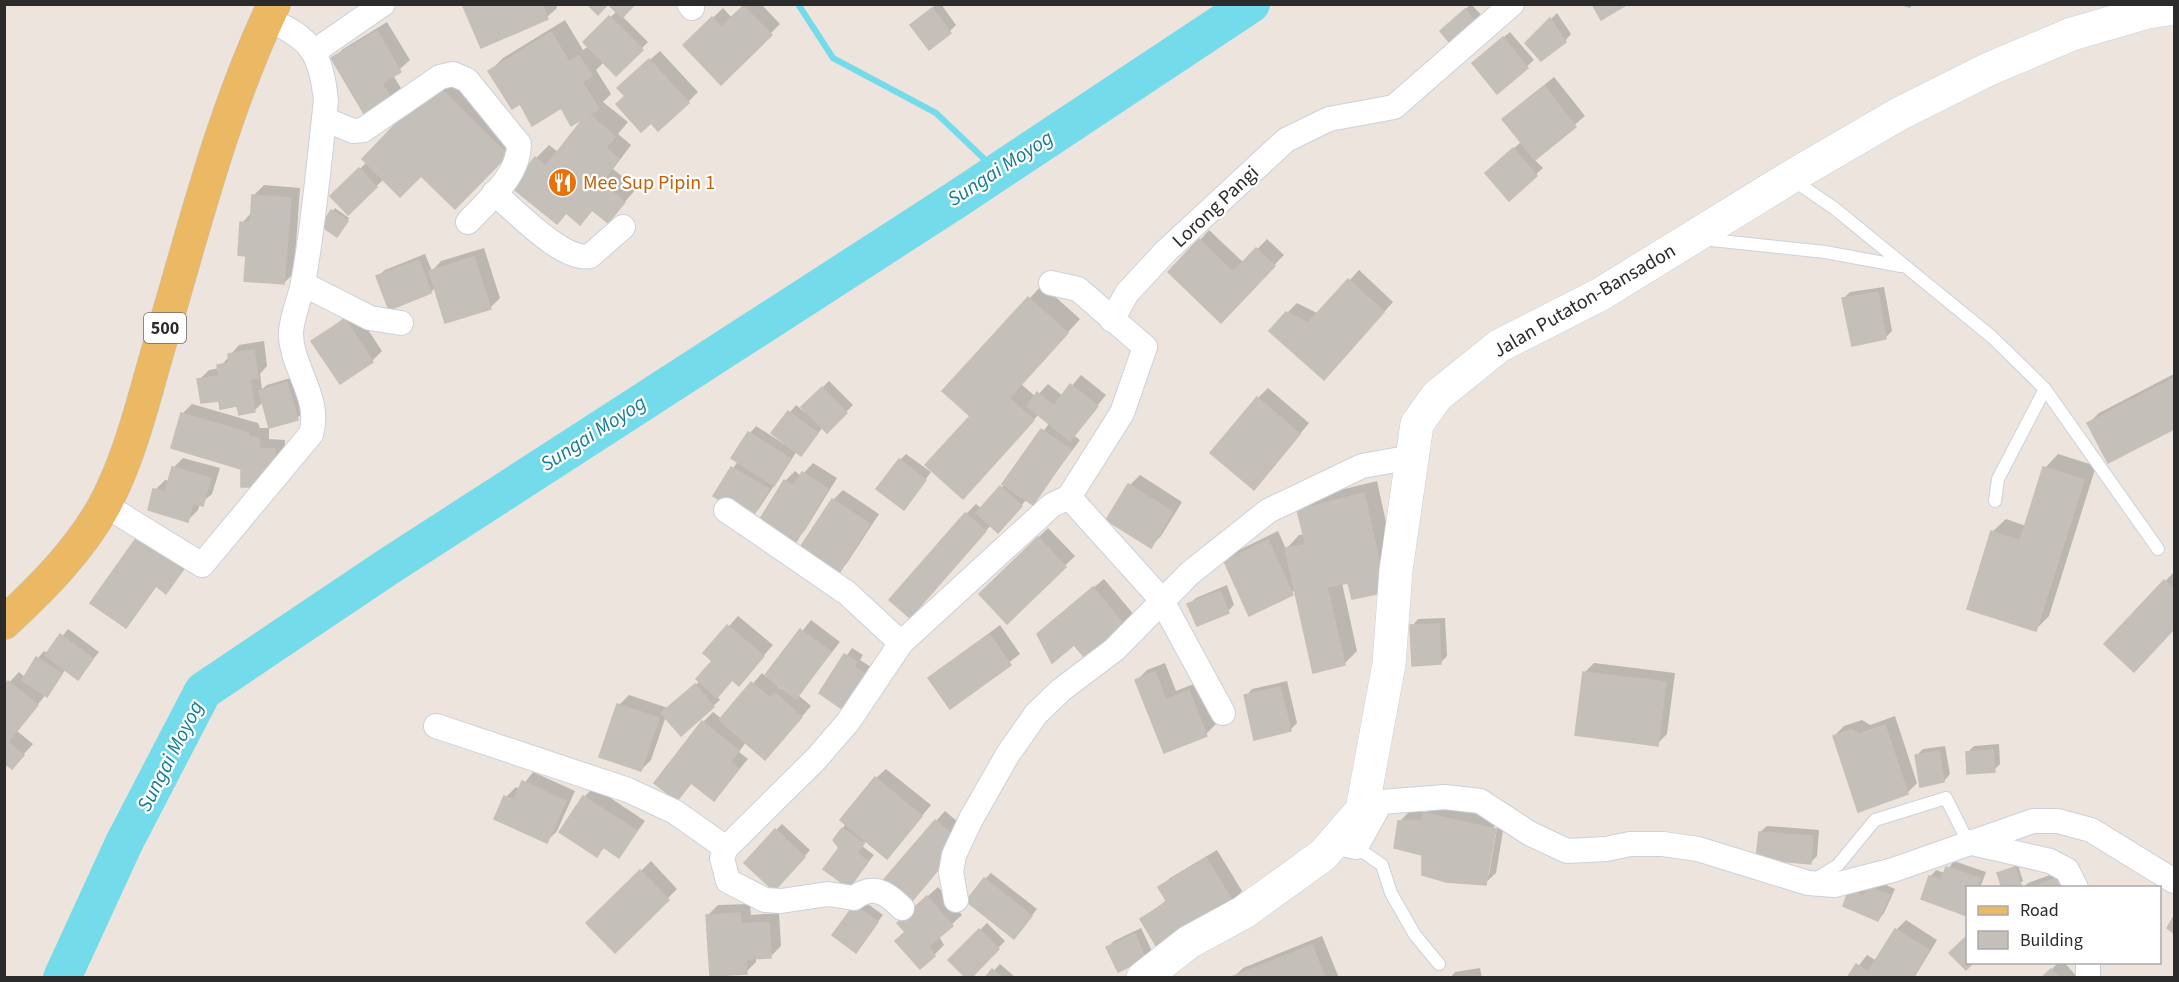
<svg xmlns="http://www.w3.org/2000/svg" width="2179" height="982" viewBox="0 0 2179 982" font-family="'Source Sans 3',sans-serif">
<rect width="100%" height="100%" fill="#ece4dd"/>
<g fill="#0003" fill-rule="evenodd">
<path d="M464,4H556L557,8L547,17Z"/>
<path d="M746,4H761L780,24L721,83L685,45L723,8L732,18Z"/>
<path d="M937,4H941L956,25L950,31L918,19Z"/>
<path d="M1471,4L1486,20L1449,24Z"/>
<path d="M1897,4H1913L1910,8Z"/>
<path d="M617,11L648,42L616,74L604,62L596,70L611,94L603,102L628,122L618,134L631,145L613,169L637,188L608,221L593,209L580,223L536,158L549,145L558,152L591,113L561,106L520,102L490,71L503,58L565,20L583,50L589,46L585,42Z"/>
<path d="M1557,13L1571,34L1565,41L1527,43Z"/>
<path d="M387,22L410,60L393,75L402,90L392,100L333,59L343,49Z"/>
<path d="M1510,32L1534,60L1497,92L1480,57Z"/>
<path d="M660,51L698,92L688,102L626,96L629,78Z"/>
<path d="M450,71L520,141L455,207L421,174L384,179L348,213L332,196L367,162Z"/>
<path d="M1554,77L1585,116L1534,159L1543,168L1509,199L1493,167L1522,141L1514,109Z"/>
<path d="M264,185L300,188L294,273L284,283L247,255L242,223L252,212L254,195Z"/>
<path d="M335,208L349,218L340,232L333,211Z"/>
<path d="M1209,230L1244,263L1267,239L1284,255L1221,320L1200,240Z"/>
<path d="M484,248L500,298L490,308L436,287L431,292L378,276L385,270L425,254L432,271L441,261Z"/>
<path d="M1359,270L1393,302L1334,368L1287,313L1297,303L1319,314Z"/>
<path d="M1042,285L1080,319L1021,384L1036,397L1048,384L1063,396L1081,375L1106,395L1073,435L1080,440L1033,503L1027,499L1004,525H991L920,606L892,600L966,514L976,504L982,509L1005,484L1050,422L1039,414L976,484L972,416L944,391Z"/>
<path d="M1884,287L1892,331L1885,338L1844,298L1850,292Z"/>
<path d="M355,310L382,351L372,361L313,341Z"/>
<path d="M264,341L267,366L260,374L262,389L267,385L294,377L304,412L297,418L263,402L254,411L220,399L199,380L209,370L219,368L239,345Z"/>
<path d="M2174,374V427L2108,461L2089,423L2099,413Z"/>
<path d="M829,381L853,405L827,431L823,427L807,448L797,451L758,510L751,517L715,496L738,461L733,458L750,433L756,426L784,444L786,442L773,433L796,405L806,413L803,407Z"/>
<path d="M1268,388L1309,423L1264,478L1258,398Z"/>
<path d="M192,404L258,423L260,428H269V439L285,440L284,458L272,476L242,467L182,414Z"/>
<path d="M906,454L931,472L910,501L900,460Z"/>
<path d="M2058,454L2096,466L2049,616L2036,629L1992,532L2006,519L2026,526L2045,468Z"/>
<path d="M183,458L220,468L212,494L200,504L198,510L188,520L155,490L165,480L170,481L173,468Z"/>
<path d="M813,463L837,478L805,530L796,540L785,481L795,471L801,476Z"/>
<path d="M1140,475L1182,502L1161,536L1151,546L1130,485Z"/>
<path d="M1377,481L1398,577L1342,583L1357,651L1344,664L1296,590L1249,614L1225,562L1235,552L1278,531L1286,549L1299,535L1305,534L1299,510L1312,497Z"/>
<path d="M843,490L879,514L847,563L837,573L833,500Z"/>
<path d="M1048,528L1075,556L1007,622L981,594Z"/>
<path d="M138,538L192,560L166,592L157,585L126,626Z"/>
<path d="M2174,572V628L2134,670L2106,643Z"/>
<path d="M1104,579L1135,616L1125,626L1074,643L1049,624Z"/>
<path d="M1227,585L1234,605L1228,611L1189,604L1196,598Z"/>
<path d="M738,616L773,645L739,684L732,679L717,696L720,700L681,734L666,716L651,760L641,770L619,705L629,695L668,708L700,681L714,661L705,653Z"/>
<path d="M1445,618L1447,656L1441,662L1412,626L1418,619Z"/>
<path d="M811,620L840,642L798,695L811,706L775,748L746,742L739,752L748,759L714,799L693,782L677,799L703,722L713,712L722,719L762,673L766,677ZM772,679L783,687L781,689L771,680Z"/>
<path d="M1000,625L1020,654L951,707L930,678Z"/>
<path d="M68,629L99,652L78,678L66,669L17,731L33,744L12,767L4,761V688L19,672L25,677L38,658L44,651L48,654Z"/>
<path d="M852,648L863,655L860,660L871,667L842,707L821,693Z"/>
<path d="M1165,663L1176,691L1199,682L1216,724L1206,734L1137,680L1147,670Z"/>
<path d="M1594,663L1675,673L1667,734L1657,744L1584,673Z"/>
<path d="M1287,681L1297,723L1290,730L1246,696L1252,689Z"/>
<path d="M1895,716L1917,783L1907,793L1834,736L1844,726L1862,720L1870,725Z"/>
<path d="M1999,744L2000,764L1994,770L1967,753L1974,746Z"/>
<path d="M1945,746L1950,774L1944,781L1916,756L1923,749Z"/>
<path d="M886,769L931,805L887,857L867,840L862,846L874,855L849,886L840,848L835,840L876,778Z"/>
<path d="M533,772L575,791L557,831L547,841L506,797L516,787L520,789Z"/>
<path d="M594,787L645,821L619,856L605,847L597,855L584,797Z"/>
<path d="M1434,804L1505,819L1496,873L1485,883L1424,854L1399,822L1409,812H1427ZM1495,821L1498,822L1489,875H1486Z"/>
<path d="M945,811L965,828L951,854L917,894L936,821Z"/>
<path d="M782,824L810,850L781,883L776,830Z"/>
<path d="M1767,826L1819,830L1817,856L1810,863L1760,832Z"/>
<path d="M1217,850L1242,891L1232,901L1142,919L1168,899L1160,888L1170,878Z"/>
<path d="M651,861L677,889L615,951L589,923Z"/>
<path d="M1954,861L1986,872L1980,888H1968L1967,914L1930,877L1936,870L1945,873Z"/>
<path d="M2018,865L2023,881L2012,888H2004L1999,874Z"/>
<path d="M2072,867L2079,888H2023L2028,883Z"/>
<path d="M991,873L1037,909L1020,931L985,879Z"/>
<path d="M1877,881L1895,889L1884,913L1878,920L1850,891Z"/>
<path d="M938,887L962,915L939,936L944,945L934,955L906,932L909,913Z"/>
<path d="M861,899L883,915L856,951L834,935Z"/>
<path d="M750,904L751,915L779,913L781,946L771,956L756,957V962L746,972L708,915L718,905Z"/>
<path d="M1906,920L1937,940L1914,978H1849L1867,955L1877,961L1896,930Z"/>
<path d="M987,923L1005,941L969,978L950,960Z"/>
<path d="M1141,928L1152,951L1145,958L1108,947L1114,941Z"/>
<path d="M1322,936L1339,978H1233L1243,968Z"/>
<path d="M2059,962H2064L2078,978H2043Z"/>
<path d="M1000,964L1016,978H987Z"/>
<path d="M1480,968L1482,978H1450L1455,972Z"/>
</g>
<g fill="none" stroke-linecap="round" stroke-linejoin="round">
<path stroke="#74dbea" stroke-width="6" d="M798,4L833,58L936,113L998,172"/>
<path stroke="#74dbea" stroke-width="38" d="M62,978L124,843L203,691L389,566L954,201L1251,4"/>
</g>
<g fill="#c5bfb9" stroke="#c7bfb7" stroke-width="1.5">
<path d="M462,4H542L548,19L481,48Z"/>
<path d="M587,4H608L598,15Z"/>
<path d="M608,4H635L622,18Z"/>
<path d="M1592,4H1628L1601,20Z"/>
<path d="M743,6L772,35L721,85L683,45L712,17L721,27Z"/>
<path d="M932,8L951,33L929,50L910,25Z"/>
<path d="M1465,9L1480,28L1455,49L1440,31Z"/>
<path d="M609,16L643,50L616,76L583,42Z"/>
<path d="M1550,18L1566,42L1541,61L1525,43Z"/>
<path d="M377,31L401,72L382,83L393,101L366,117L331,58Z"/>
<path d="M551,32L569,62L579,56L592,76L582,82L599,109L571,126L561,108L532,126L520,104L512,109L488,71Z"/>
<path d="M1503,37L1528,68L1497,94L1472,63Z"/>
<path d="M649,59L689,103L658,131L651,123L641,132L616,104L625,96L617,88Z"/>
<path d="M435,83L508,155L455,209L421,176L400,197L362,159Z"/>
<path d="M1544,86L1576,127L1535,160L1502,119Z"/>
<path d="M591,116L615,136L606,148L619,159L601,183L625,202L608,223L592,210L580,225L566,213L557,224L511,187L535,157L546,166L582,120Z"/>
<path d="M1513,148L1537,176L1509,201L1485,173Z"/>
<path d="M359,168L377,187L348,215L330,196Z"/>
<path d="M252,195L291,198L284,284L244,281L246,256L238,255L240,222L250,223Z"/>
<path d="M331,210L348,221L337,237L321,226Z"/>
<path d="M1199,239L1233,272L1256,248L1275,266L1221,323L1168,272Z"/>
<path d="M474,257L491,309L445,323L429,271Z"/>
<path d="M419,260L431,293L389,310L376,276Z"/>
<path d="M1348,279L1384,312L1324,380L1269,331L1286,312L1308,323Z"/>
<path d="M1878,292L1886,339L1852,346L1842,298Z"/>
<path d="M1028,297L1068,333L1009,398L1034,420L963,499L925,465L970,416L942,391Z"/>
<path d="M345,319L373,362L340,384L311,341Z"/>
<path d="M254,350L258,378L250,379L255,412L239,415L237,406L220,409L219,401L201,403L197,379L219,376L217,365L229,363L228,354Z"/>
<path d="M2174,378V429L2108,463L2087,423Z"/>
<path d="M287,382L298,420L269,428L259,391Z"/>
<path d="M1070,384L1098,406L1070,441L1027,406L1037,392L1054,406Z"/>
<path d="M822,387L847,413L827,433L801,407Z"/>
<path d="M1257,397L1300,434L1254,490L1210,453Z"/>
<path d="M788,411L818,433L801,456L771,433Z"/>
<path d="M181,413L248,433L250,437L259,438V449H275V470L263,469L262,487H241V469L171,448Z"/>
<path d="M1041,429L1071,450L1033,505L1002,484Z"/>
<path d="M748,432L791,459L774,486L731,458Z"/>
<path d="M899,459L926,480L904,510L876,489Z"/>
<path d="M172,467L211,478L203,506L193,503L188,522L148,510L153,489L165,492Z"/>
<path d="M731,467L769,489L751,519L713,496Z"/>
<path d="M2043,467L2084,480L2036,631L1967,609L1991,531L2020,541Z"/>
<path d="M802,472L828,489L796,542L760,519L784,480L793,486Z"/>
<path d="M1128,484L1173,512L1151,548L1106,520Z"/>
<path d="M1000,486L1022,506L998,533L976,513Z"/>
<path d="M1364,493L1386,592L1352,599L1348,583L1327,587L1345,665L1313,673L1285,548L1306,545L1297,510Z"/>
<path d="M832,499L870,524L838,575L799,549Z"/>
<path d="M965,513L986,531L910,618L889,600Z"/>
<path d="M137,537L183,570L166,594L156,586L126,628L90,603Z"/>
<path d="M1038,537L1066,567L1007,624L979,594Z"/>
<path d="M1268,540L1293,595L1249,616L1224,561Z"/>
<path d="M2164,580L2174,590V629L2134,672L2104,644Z"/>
<path d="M1093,587L1126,627L1087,660L1074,645L1052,663L1037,634Z"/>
<path d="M1220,591L1229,613L1197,626L1187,604Z"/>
<path d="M1439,624L1441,664L1412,666L1410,625Z"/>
<path d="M727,625L764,656L739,686L732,680L717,698L696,679L712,661L703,653Z"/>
<path d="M800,629L831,652L796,699L765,675Z"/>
<path d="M60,634L93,659L78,680L45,655Z"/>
<path d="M989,634L1011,665L950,709L928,678Z"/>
<path d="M844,654L857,662L854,667L865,674L842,709L819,693Z"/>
<path d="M36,657L62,674L47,697L22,680Z"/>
<path d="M1155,672L1166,700L1189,690L1207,736L1164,753L1135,680Z"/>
<path d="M1583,672L1666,682L1658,746L1575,735Z"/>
<path d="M8,681L38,705L8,742L24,755L12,769L4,763V686Z"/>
<path d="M751,682L770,698L775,693L802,717L765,760L719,720Z"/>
<path d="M695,684L714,707L681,736L661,713Z"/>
<path d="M1280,687L1291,731L1254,740L1244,695Z"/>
<path d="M617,704L659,718L641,771L599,757Z"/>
<path d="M702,721L739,751L730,762L739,769L714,801L691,783L677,801L654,783Z"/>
<path d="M1885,725L1908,794L1858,812L1833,736L1851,730L1859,734Z"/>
<path d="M1993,750L1995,772L1967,774L1966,752Z"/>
<path d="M1939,751L1944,782L1920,787L1915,755Z"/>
<path d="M875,777L922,816L887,859L840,820Z"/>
<path d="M522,781L566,801L547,843L494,819L504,796L514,800Z"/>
<path d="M583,796L637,831L619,858L603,847L597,857L559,832Z"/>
<path d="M1423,813L1496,829L1486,885L1446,882L1422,875V855L1394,848L1398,821H1422Z"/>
<path d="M935,820L956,838L940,857L942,865L908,906L881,883Z"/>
<path d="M842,828L864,844L857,853L868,862L849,888L823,869L839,848L833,840Z"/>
<path d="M775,829L805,857L774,891L744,863Z"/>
<path d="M1759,832L1813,836L1811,864L1756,859Z"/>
<path d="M1206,858L1233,902L1158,949L1140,919L1167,902L1158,887Z"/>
<path d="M1946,867L1980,878L1977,888H1968L1967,916L1921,899L1929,876L1941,880Z"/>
<path d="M2015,867L2021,885L2002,888L1997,873Z"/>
<path d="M640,870L669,900L615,953L586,923Z"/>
<path d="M2062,876L2066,888H2030Z"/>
<path d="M984,878L1032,916L1014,939L966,901Z"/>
<path d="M1869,887L1890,895L1878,921L1843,906L1849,890L1863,896Z"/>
<path d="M927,896L953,926L929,946L935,956L920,969L895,941L905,932L897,923Z"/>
<path d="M854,905L878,922L856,953L832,935Z"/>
<path d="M740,913L741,924L769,922L771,958L746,959L747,974L710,976L706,915Z"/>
<path d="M2174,916V933L2167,928Z"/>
<path d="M979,929L999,949L971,978H966L948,960Z"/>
<path d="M1895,929L1929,950L1912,978H1847L1856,964L1868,972Z"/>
<path d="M1135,934L1146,959L1118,972L1106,947Z"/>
<path d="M1968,935V962H1974L1966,970L1949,953Z"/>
<path d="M1312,945L1325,978H1231V977Z"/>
<path d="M992,969L1002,978H985Z"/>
<path d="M2051,969L2059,978H2041Z"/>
</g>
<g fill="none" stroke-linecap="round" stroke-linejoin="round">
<defs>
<g id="lane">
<path d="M1793,180L1834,208L1992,337L2045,389L2158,549"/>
<path d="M1702,239L1825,252L1901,266"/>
<path d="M1995,501L1998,479L2045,389"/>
<path d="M1356,847L1382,865L1391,893L1415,935L1439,964"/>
<path d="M1812,881L1838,865L1875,820L1946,798L1968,842"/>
</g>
<g id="street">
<path d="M689,4L692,8"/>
<path d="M315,51L383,4"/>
<path d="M324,119L353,131L363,130L440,77L453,74L467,80L519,144C519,176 488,200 468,222"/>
<path d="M494,193C515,210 563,262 590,256L623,227"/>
<path d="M1051,283L1078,289L1145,347L1122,413L1069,497"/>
<path d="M303,284L370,318L401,323"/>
<path d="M1112,320L1127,293L1165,252L1286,140L1329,119L1394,107L1512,4"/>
<path d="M1069,497L1161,599L1223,713"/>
<path d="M105,505L202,565L311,434C322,397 290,367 291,332C292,315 300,299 303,283C314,223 319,161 326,101C321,53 311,38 267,19"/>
<path d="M726,510L847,593L901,643"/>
<path d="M436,726L628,790L675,812L726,848L816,759L848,722L901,643L1052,505L1069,497"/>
<path d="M1334,842L1356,847L1381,802L1445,797L1480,801L1529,833L1567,851L1606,849L1630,844H1663L1698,849L1808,883L1835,885L1893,870L2033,821H2058L2091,830L2174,881"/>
<path d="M1968,842L2050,861L2067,870L2076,888"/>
<path d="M726,848L722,858L728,881L765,900L781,901L828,894L854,898C873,884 886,892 902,908"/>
<path d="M956,900L951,872L954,855L971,819L1008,754L1036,714L1061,690L1114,650L1190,573L1268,511L1362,466L1412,457"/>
<path d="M2088,962V978"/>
</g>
<path id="secondary" d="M1143,978L1189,942L1244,912L1323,855L1362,810L1389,664L1396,570L1417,424L1437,396L1499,346L1601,294L1789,178L1899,114L1989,69L2072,34L2148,12L2174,8"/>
<path id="primary" d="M4,623C42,588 79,551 104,506C131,456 144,397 160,343C195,226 221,116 274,4"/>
</defs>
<use href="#lane" stroke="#ccd1dc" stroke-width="14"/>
<use href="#street" stroke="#ccd1dc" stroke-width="26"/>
<use href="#secondary" stroke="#ccd1dc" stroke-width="34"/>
<use href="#primary" stroke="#c4c4c4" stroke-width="34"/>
<use href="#lane" stroke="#fff" stroke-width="12"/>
<use href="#street" stroke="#fff" stroke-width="24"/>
<use href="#secondary" stroke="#fff" stroke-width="33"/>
<use href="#primary" stroke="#ebb863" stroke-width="33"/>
</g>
<defs>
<symbol id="restaurant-disc" viewBox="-11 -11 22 22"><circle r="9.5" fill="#e8710a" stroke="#fff"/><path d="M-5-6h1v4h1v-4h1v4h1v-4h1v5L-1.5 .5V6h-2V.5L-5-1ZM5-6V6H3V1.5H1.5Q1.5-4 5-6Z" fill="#fff"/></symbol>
</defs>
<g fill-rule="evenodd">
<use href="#restaurant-disc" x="546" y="166" width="33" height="33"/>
</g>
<g text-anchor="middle" stroke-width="4.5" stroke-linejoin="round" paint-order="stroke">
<rect fill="#fff" stroke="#6b6b6b" stroke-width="1.5" x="144" y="313" width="42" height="30" rx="4.5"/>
<g font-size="18" font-weight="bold" fill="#2b2b2b">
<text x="165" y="334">500</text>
</g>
<g font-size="20" fill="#c56008" stroke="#fff" text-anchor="start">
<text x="583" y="189">Mee Sup Pipin 1</text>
</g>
<g font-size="20" fill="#2b2b2b" stroke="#fff">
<text transform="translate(1215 206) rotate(-43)" y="7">Lorong Pangi</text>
<text transform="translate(1584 300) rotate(-30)" y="7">Jalan Putaton-Bansadon</text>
</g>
<g font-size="21" font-style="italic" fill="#127c97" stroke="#fff">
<text transform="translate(1000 168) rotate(-33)" y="7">Sungai Moyog</text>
<text transform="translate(593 433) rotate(-33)" y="7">Sungai Moyog</text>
<text transform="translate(170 756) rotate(-63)" y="7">Sungai Moyog</text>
</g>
</g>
<rect width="2179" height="982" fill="none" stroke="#2b2b2b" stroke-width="12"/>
<rect x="1966" y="886" width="195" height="78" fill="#ffffff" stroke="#aaaaaa" stroke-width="1.5"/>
<rect x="1978" y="906" width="30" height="9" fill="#ebb863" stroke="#aaaaaa" stroke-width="1.5"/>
<text x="2020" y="916" font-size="18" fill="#2b2b2b">Road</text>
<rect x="1978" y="931" width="30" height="18" fill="#c5bfb9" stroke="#aaaaaa" stroke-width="1.5"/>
<text x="2020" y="946" font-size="18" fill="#2b2b2b">Building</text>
</svg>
